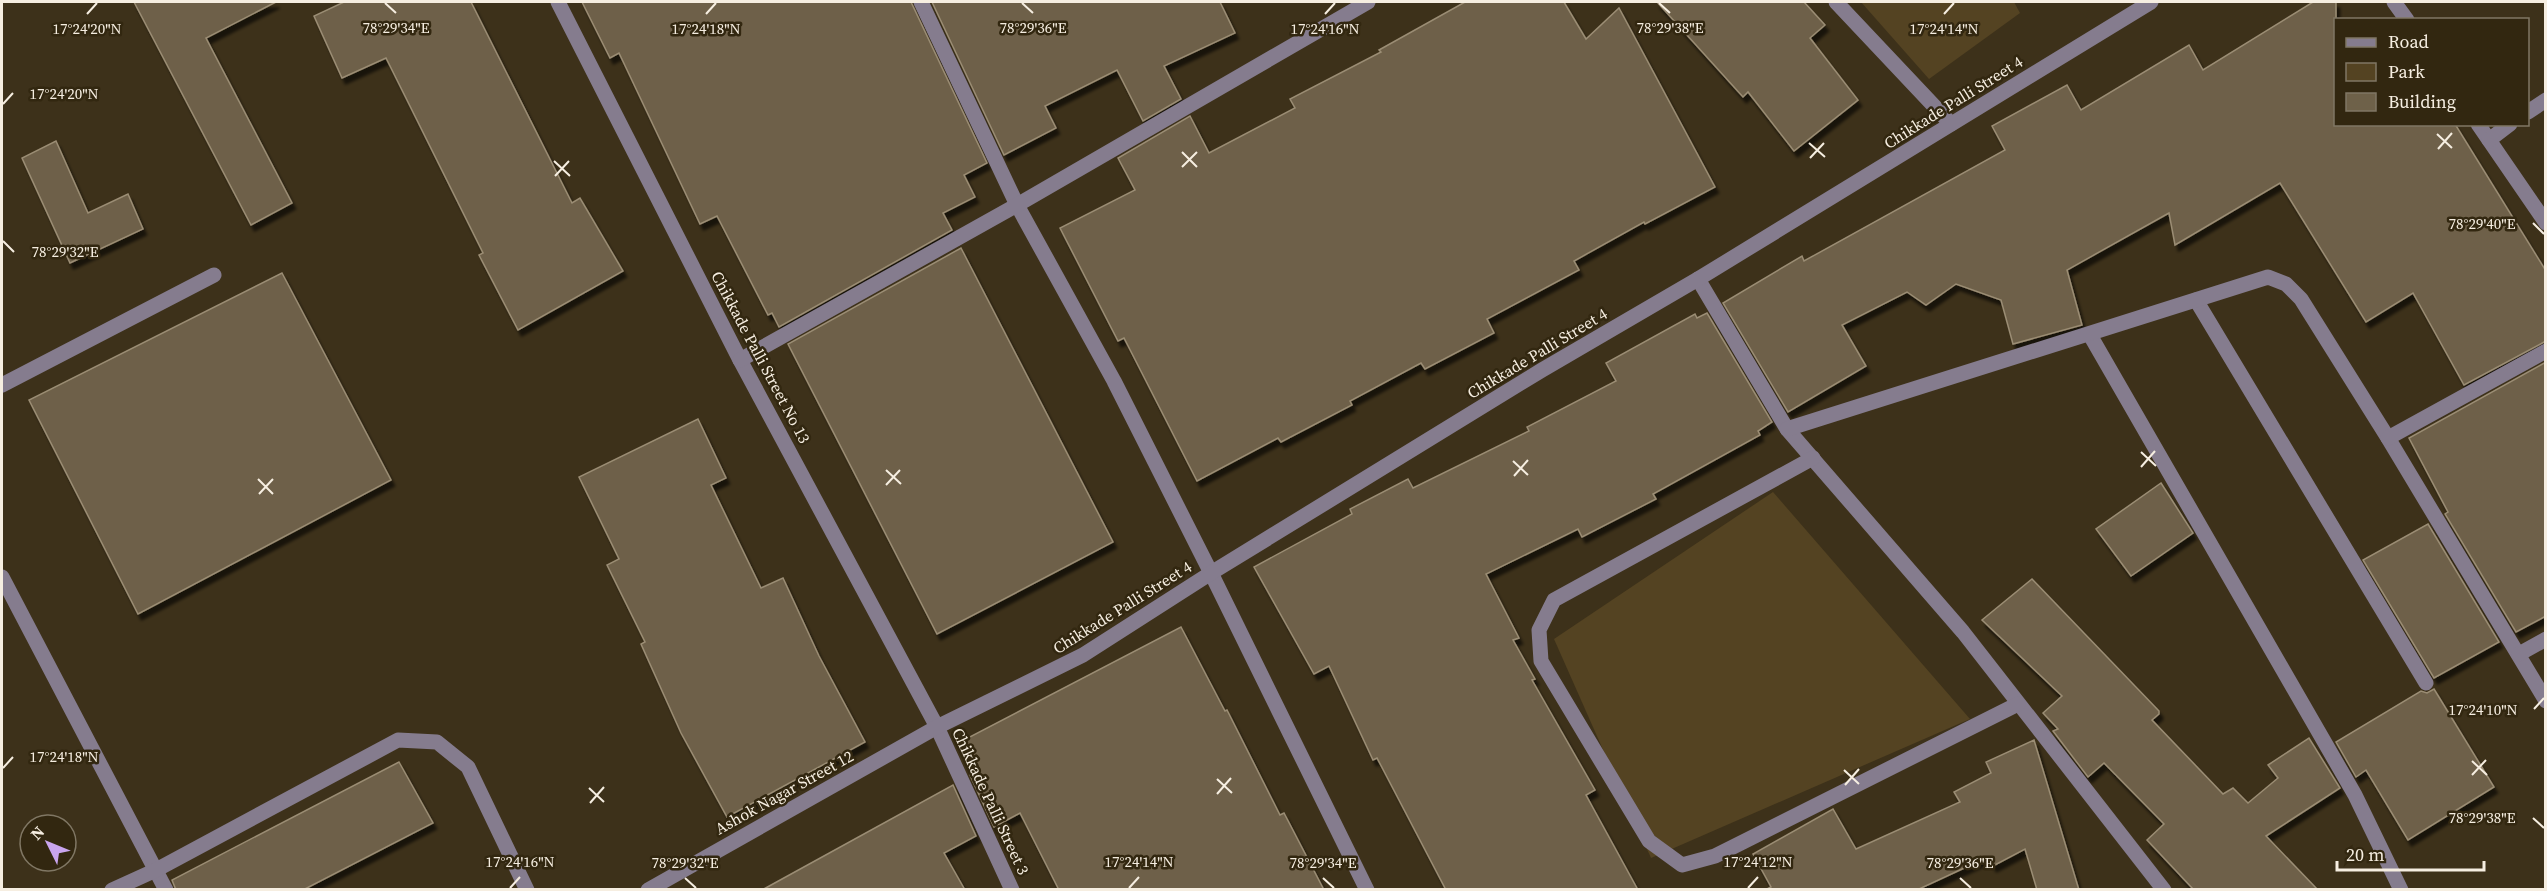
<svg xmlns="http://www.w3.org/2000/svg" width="2547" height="891" viewBox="0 0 2547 891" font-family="'Source Serif 4',serif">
<defs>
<filter id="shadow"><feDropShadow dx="3.5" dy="6" stdDeviation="1.5" flood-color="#0009"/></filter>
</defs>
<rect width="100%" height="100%" fill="#3d311a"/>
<g fill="#544322">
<path d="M1861,2H2014L2020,13L1929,79Z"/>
<path d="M1773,492L1970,719L1651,858L1554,639Z"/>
</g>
<g fill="#6e6149" stroke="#9b8d74" stroke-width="1.5" filter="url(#shadow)">
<path d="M134,2H276L206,38L292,203L251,225Z"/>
<path d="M344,2H471L572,203L580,198L623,271L518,330L479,255L483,253L386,58L342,78L314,16Z"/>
<path d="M582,2H911L987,163L964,175L975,197L943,213L952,230L779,327L772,313L768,315L717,216L700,224L619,53L610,58Z"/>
<path d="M932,2H1220L1235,33L1164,66L1181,99L1143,121L1117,70L1045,106L1056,128L1004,155Z"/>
<path d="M1465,2H1564L1586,39L1619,8L1715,187L1645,224L1644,222L1574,261L1579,270L1487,319L1494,333L1425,369L1421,363L1350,401L1352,405L1281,442L1278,438L1197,481L1124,338L1118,341L1060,228L1135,190L1118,158L1190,116L1209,153L1295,108L1290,99L1381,52L1379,50Z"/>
<path d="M1657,2H1804L1825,25L1810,38L1858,100L1794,151L1748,92L1743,97Z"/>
<path d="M2313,2H2336V124H2455L2546,271V341L2464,385L2413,293L2366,322L2280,183L2175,245L2169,213L2067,270L2082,325L2013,344L2001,300L1956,284L1926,305L1907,292L1842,325L1866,366L1788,412L1723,303L1802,256L1804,261L2005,150L1992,126L2067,85L2081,110L2189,45L2203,70Z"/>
<path d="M56,141L88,213L128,194L143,229L70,263L22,158Z"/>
<path d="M961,248L1113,542L937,634L788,344Z"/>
<path d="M282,273L391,480L138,614L29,400Z"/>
<path d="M1707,313L1772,422L1758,431L1760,435L1653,494L1656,499L1582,537L1578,529L1486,574L1519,638L1513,640L1535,679L1532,680L1595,790L1586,795L1638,890H1446L1377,758L1373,760L1329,666L1314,674L1254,567L1352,514L1350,509L1408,479L1413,488L1529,431L1527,427L1616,381L1606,363L1695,314L1697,318Z"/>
<path d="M2546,362V616L2516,632L2445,514L2448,512L2409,438Z"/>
<path d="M698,419L726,478L711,485L761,588L783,578L819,656L865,742L727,817L681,733L641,644L645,642L607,565L619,559L579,477Z"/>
<path d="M2161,483L2193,533L2131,576L2096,529Z"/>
<path d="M2428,524L2499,642L2434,678L2363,560Z"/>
<path d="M2032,579L2159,711V714L2152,720L2223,794L2233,788L2248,803L2278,778L2268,765L2309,738L2340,788L2266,836L2318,890H2194L2147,840L2164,824L2104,763L2088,777L2053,731L2058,729L2043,713L2062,696L1982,620Z"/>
<path d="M1181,627L1225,711L1227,710L1280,815L1284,813L1324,890H1059L1020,813L994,827L970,775L977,771L962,741Z"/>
<path d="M2434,689L2494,787L2408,840L2366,770L2356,777L2336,742L2421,691L2427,693Z"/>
<path d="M2034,740L2079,890H2037L2025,849L1993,866L1988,857L1917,890H1765L1771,887L1753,854L1833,809L1856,849L1960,802L1954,792L1991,773L1986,762Z"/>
<path d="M399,762L433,823L303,890H176L172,880Z"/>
<path d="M953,785L976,836L944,853L965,890H762Z"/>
</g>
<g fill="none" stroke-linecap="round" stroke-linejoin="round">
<g stroke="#857c8e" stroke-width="15">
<path d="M558,2L740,360L937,727L1012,890"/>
<path d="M921,2L1017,205L1114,381L1211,573L1367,890"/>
<path d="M1836,2L1951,124"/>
<path d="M2394,2L2407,20"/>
<path d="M2528,112L2546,100"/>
<path d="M2478,124L2546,223"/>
<path d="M2489,140L2510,124"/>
<path d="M1698,279L1787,429L1963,632L2164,890"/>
<path d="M2196,300L2426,683"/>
<path d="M2090,335L2355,795L2401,890"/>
<path d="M740,360L1017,205L1368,2"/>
<path d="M2,385L214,275"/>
<path d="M1787,429L2268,277L2286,284L2301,299L2388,438L2546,701"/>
<path d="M2388,438L2546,351"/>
<path d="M1813,458L1554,600L1539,630L1541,661L1649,841L1682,865L1715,856L2018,704"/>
<path d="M2,577L166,890"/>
<path d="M2519,654L2546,639"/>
<path d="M112,890L156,870L398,740L437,742L468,767L527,890"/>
<path d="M648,890L937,727L1083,655L1211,573L1542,370L1698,279L2151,2"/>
</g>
</g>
<path fill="none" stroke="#f6eee1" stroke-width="2" d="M385,3L396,13M1022,3L1033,13M1659,3L1670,13M87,14L97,3M706,14L716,3M1325,14L1335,3M1944,14L1954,3M3,104L13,93M2437,134L2452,148M1809,143L1825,157M2438,149L2452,133M1182,152L1197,167M1810,158L1824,143M554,161L570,176M1182,167L1197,152M555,176L569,161M2533,223L2544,234M3,241L14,252M2141,452L2156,466M1513,461L1528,475M2141,467L2155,451M886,470L901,484M1514,476L1528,460M258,479L273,494M886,485L900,470M259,494L273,479M2534,709L2544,698M2472,761L2487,775M3,768L13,757M1844,770L1859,784M2472,775L2486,760M1217,779L1232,793M1845,785L1859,769M589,788L604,802M1217,794L1231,778M590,803L604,787M2533,818L2544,828M685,878L696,888M1323,878L1334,888M1960,878L1971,888M510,888L520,877M1129,888L1139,877M1748,888L1758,877"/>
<g text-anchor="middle" stroke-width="5" stroke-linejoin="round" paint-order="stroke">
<g font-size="16" fill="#f6eee1" stroke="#322710">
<text transform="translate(1953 102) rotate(-32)" y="6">Chikkade Palli Street 4</text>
<text transform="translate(1537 353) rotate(-31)" y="6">Chikkade Palli Street 4</text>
<text transform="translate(761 357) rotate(62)" y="6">Chikkade Palli Street No 13</text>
<text transform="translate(1122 607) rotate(-32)" y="6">Chikkade Palli Street 4</text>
<text transform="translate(784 792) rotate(-29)" y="6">Ashok Nagar Street 12</text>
<text transform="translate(991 801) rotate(65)" y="6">Chikkade Palli Street 3</text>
</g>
</g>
<g font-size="15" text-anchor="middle" fill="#f6eee1" stroke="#322710" stroke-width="5" stroke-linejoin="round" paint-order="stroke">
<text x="396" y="33">78°29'34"E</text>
<text x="1033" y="33">78°29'36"E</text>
<text x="1670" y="33">78°29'38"E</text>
<text x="87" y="34">17°24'20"N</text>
<text x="706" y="34">17°24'18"N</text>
<text x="1325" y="34">17°24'16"N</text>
<text x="1944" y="34">17°24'14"N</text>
<text x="64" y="99">17°24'20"N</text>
<text x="2482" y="229">78°29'40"E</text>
<text x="65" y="257">78°29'32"E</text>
<text x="2483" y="715">17°24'10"N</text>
<text x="64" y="762">17°24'18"N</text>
<text x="2482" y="823">78°29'38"E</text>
<text x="520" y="867">17°24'16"N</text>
<text x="1139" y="867">17°24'14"N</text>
<text x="1758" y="867">17°24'12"N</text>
<text x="685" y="868">78°29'32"E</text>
<text x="1323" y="868">78°29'34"E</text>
<text x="1960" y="868">78°29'36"E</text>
</g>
<rect width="2547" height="891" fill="none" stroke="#f6eee1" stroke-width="6"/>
<rect x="2334" y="18" width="195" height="108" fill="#322710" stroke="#807764" stroke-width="1.5"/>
<rect x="2346" y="38" width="30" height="9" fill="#857c8e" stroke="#807764" stroke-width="1.5"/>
<text x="2388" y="48" font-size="18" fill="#f6eee1">Road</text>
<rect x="2346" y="63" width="30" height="18" fill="#544322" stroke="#807764" stroke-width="1.5"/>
<text x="2388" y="78" font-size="18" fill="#f6eee1">Park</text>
<rect x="2346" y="93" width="30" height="18" fill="#6e6149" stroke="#807764" stroke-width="1.5"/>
<text x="2388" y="108" font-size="18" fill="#f6eee1">Building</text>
<g transform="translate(48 843) rotate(313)"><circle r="28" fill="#322710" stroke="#807764" stroke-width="1.5"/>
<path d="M0-4.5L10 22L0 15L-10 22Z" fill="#c9a5ee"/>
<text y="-9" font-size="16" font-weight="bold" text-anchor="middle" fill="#f6eee1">N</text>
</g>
<path d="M2337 861v9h147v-9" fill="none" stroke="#f6eee1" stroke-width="3"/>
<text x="2346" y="861" font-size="18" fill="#f6eee1" stroke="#322710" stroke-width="4.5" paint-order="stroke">20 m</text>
</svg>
